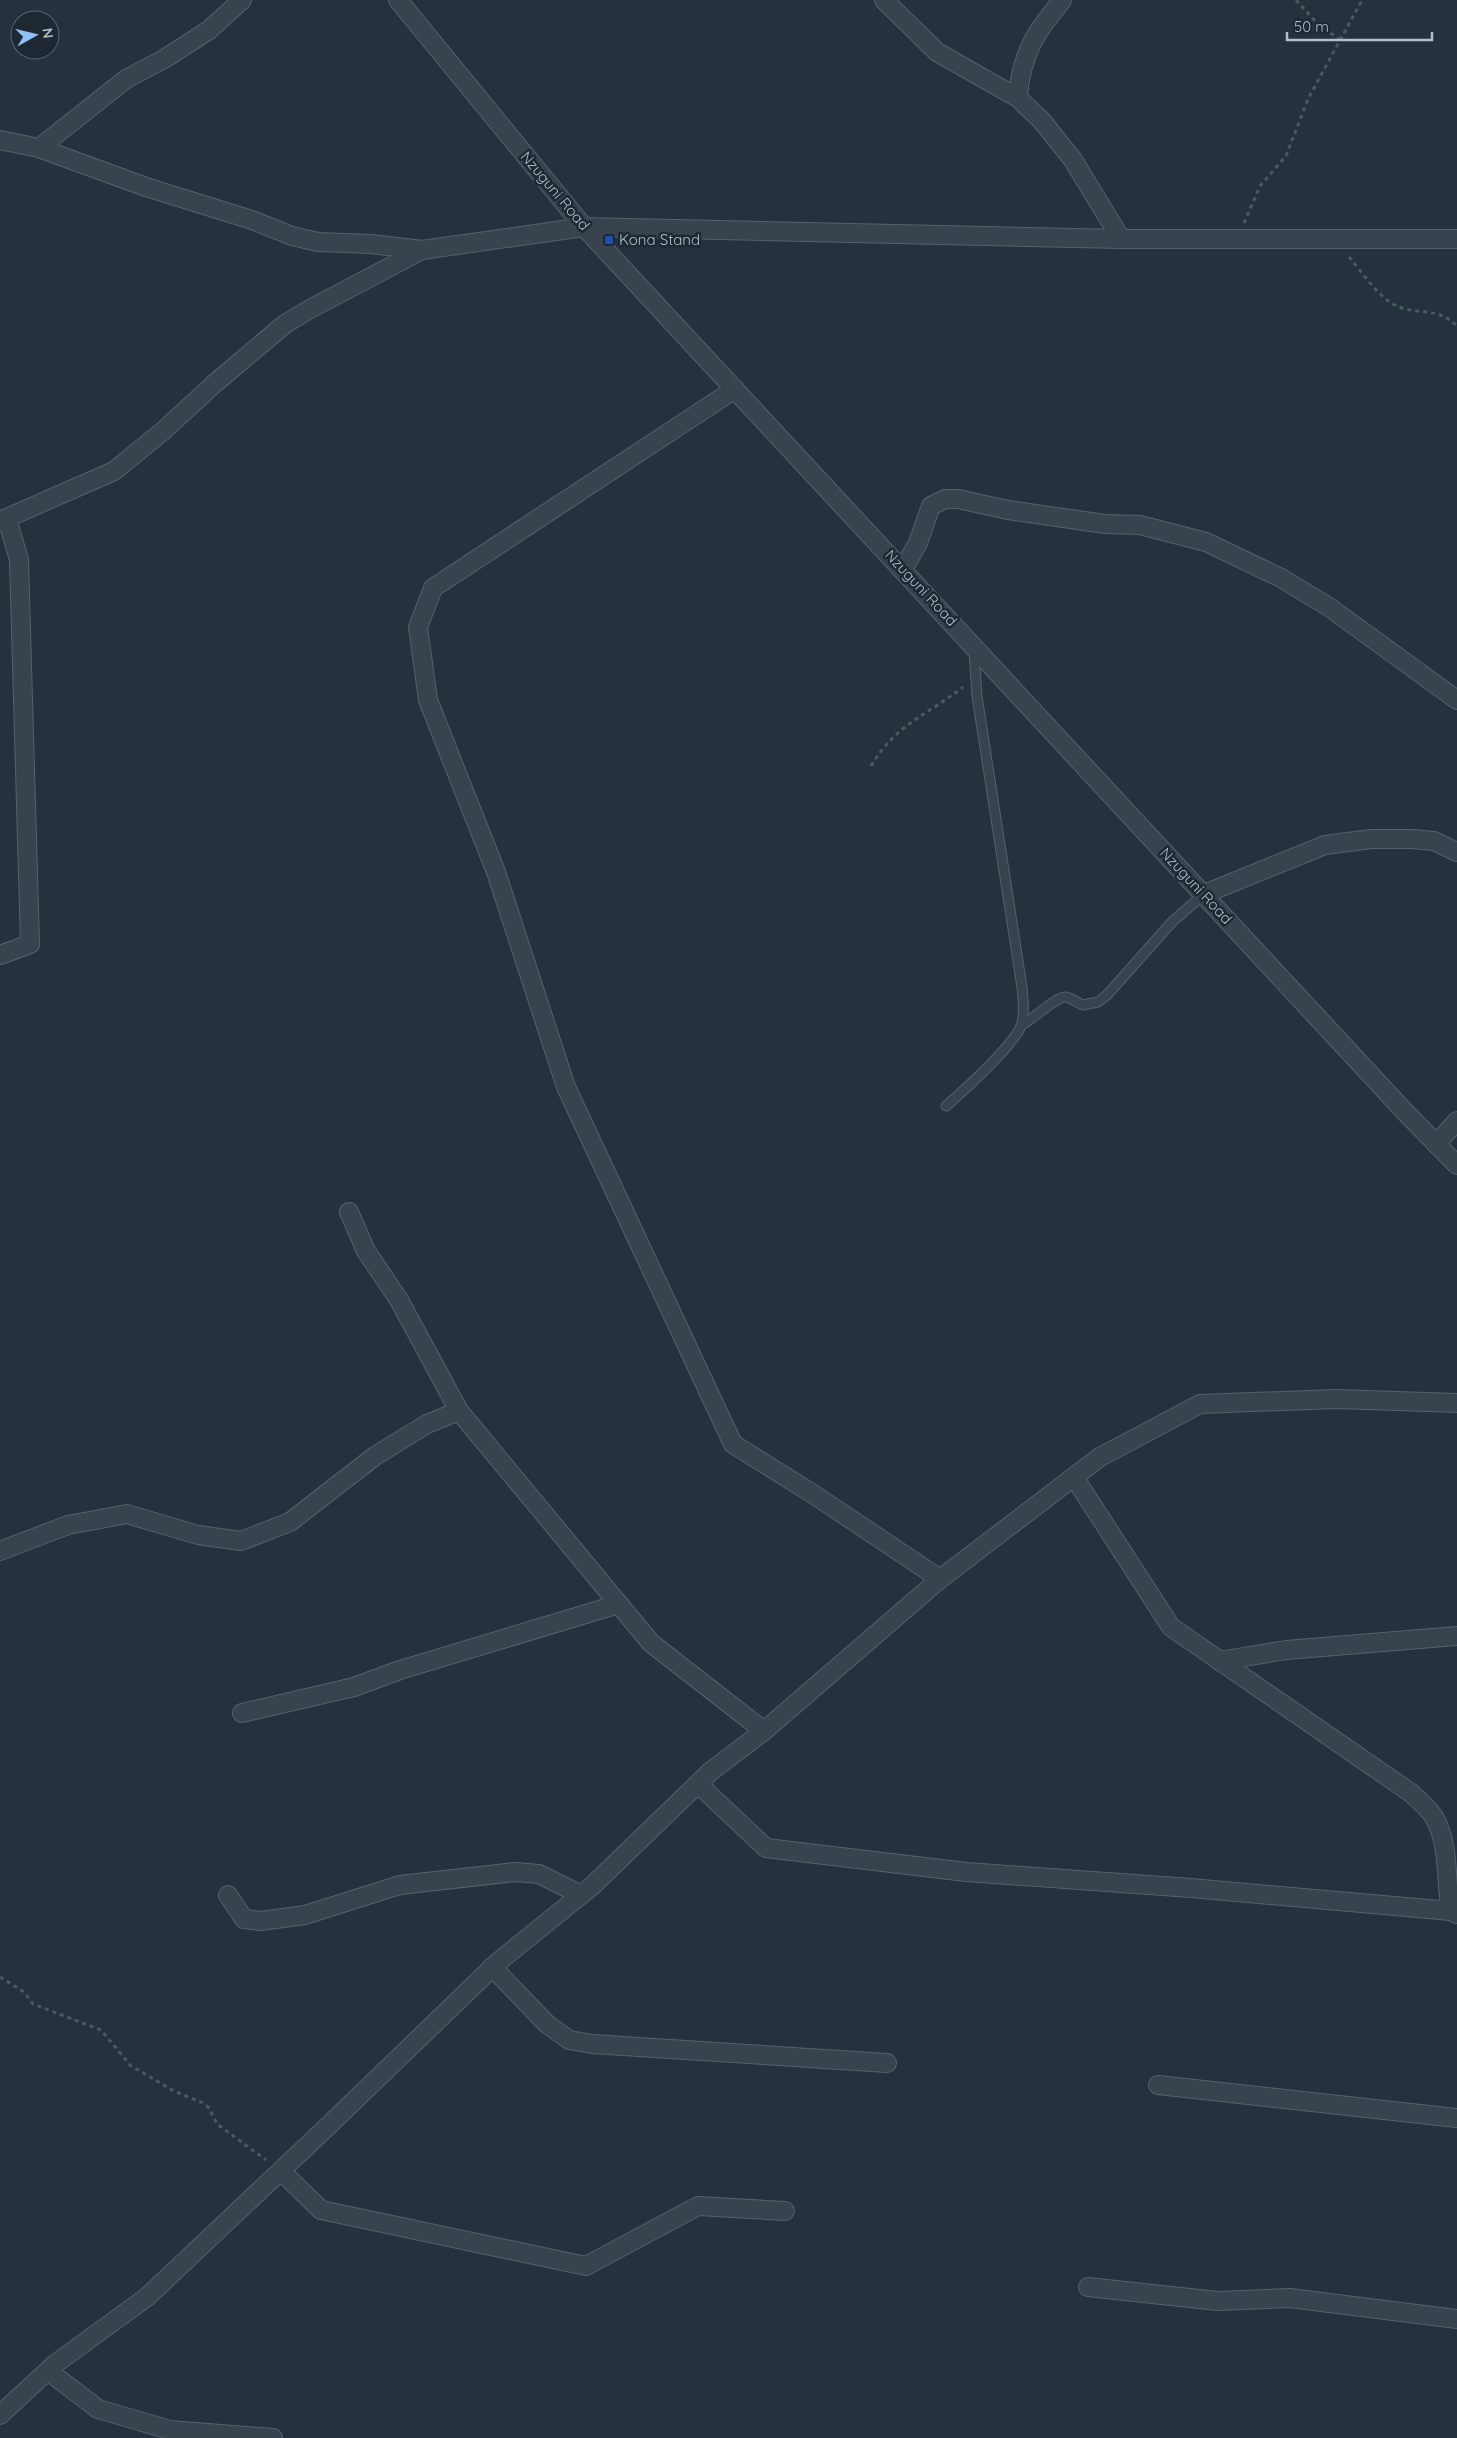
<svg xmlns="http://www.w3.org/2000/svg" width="1457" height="2438" viewBox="0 0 1457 2438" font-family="Quicksand,sans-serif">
<rect width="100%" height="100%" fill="#25313d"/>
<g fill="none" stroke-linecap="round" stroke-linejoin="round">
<defs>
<g id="lane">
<path d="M1022,1025C1033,1019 1056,997 1065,997C1071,997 1077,1003 1083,1005L1098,1002L1107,995L1172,922L1204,894"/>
<path d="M946,1106C962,1092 1018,1042 1022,1023C1025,1011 1023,999 1022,987L977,696L974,651"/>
</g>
<g id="street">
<path d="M398,0L584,227L1406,1113L1457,1165"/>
<path d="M884,0L937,52L1018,98L1042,121L1073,160L1121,239"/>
<path d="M1018,98C1019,73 1028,45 1043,25C1049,16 1056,9 1062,0"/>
<path d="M0,140L39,148L146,187L252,220L292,236L318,242L371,244L422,250"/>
<path d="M39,148L126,79L164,59L209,30L242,0"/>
<path d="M735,389L433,588L418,627L428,700L496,872L566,1087L733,1444L813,1494L940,1579"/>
<path d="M0,521L114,471L163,431L214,384L285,324L310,309L422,250L584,227L1121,239H1457"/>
<path d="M903,569L918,543L931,506L945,499H958L1008,510L1105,524L1140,525L1206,542L1281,578L1329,607L1457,700"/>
<path d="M1204,894L1325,845L1371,839H1411L1434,841L1457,852"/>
<path d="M0,955L30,944L19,560L7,518"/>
<path d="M1436,1144L1457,1121"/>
<path d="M349,1212L366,1251L399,1300L459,1411"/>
<path d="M1074,1477L1171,1627L1411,1793C1419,1801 1430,1809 1435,1819C1450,1846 1445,1881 1451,1911L1457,1914"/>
<path d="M0,1551L68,1525L127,1514L198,1535L241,1541L290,1522L375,1456L427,1424L459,1411L651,1643L764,1731"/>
<path d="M1219,1661L1286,1650L1457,1636"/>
<path d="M242,1713L354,1687L400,1670L619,1604"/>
<path d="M698,1784L766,1848L966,1872L1191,1888L1451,1911"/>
<path d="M228,1895L244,1919L261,1921L305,1915L400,1885L515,1872L539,1874L581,1895"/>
<path d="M492,1967L547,2024L569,2040L592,2044L887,2063"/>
<path d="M1158,2085L1457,2118"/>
<path d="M281,2171L321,2210L586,2266L698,2206L785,2211"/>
<path d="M1088,2287L1218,2301L1290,2298L1457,2319"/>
<path d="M48,2371L98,2409L170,2430L273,2438"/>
<path d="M0,2415L55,2364L147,2297L326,2128L498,1962L592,1886L710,1772L764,1731L940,1579L1100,1457L1200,1404L1336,1399L1457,1403"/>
</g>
</defs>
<use href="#lane" stroke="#57616b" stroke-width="11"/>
<use href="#street" stroke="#57616b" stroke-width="20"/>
<g stroke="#475c5d" stroke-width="3" stroke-dasharray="4 4" stroke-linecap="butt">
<path d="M1296,0L1316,22L1340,40"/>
<path d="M1244,223L1260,186L1286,156L1308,99L1362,0"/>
<path d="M1349,257C1363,273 1379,299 1399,307C1422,315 1438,307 1457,326"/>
<path d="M871,766C898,722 925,717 963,687"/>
<path d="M0,1977L24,1992L33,2004L101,2030L131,2066L174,2091L203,2103L209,2108L217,2124L266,2160"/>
</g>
<use href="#lane" stroke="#39434d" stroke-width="9"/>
<use href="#street" stroke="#39434d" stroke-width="18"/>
</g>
<rect fill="#1a4fb4" stroke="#1e2833" stroke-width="2" x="604" y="235" width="10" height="10" rx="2.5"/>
<g text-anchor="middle" stroke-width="5" stroke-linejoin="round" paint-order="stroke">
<g font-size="15" fill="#b5bec8" stroke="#1e2833">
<text transform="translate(555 191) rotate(50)" y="5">Nzuguni Road</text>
<text transform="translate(921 588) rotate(47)" y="5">Nzuguni Road</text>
<text transform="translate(1196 886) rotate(47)" y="5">Nzuguni Road</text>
</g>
<g font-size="15" fill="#b5bec8" stroke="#1e2833" text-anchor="start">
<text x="619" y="245">Kona Stand</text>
</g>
</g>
<g transform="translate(35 35) rotate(82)"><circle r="24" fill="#1e2833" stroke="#5a646f"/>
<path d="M0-4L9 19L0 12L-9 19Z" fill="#8fbef3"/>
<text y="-8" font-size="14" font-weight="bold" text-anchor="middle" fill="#b5bec8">N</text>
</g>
<path d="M1287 32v8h145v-8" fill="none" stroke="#b5bec8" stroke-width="2.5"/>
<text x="1294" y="32" font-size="15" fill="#b5bec8" stroke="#1e2833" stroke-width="4" paint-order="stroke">50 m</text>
</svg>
